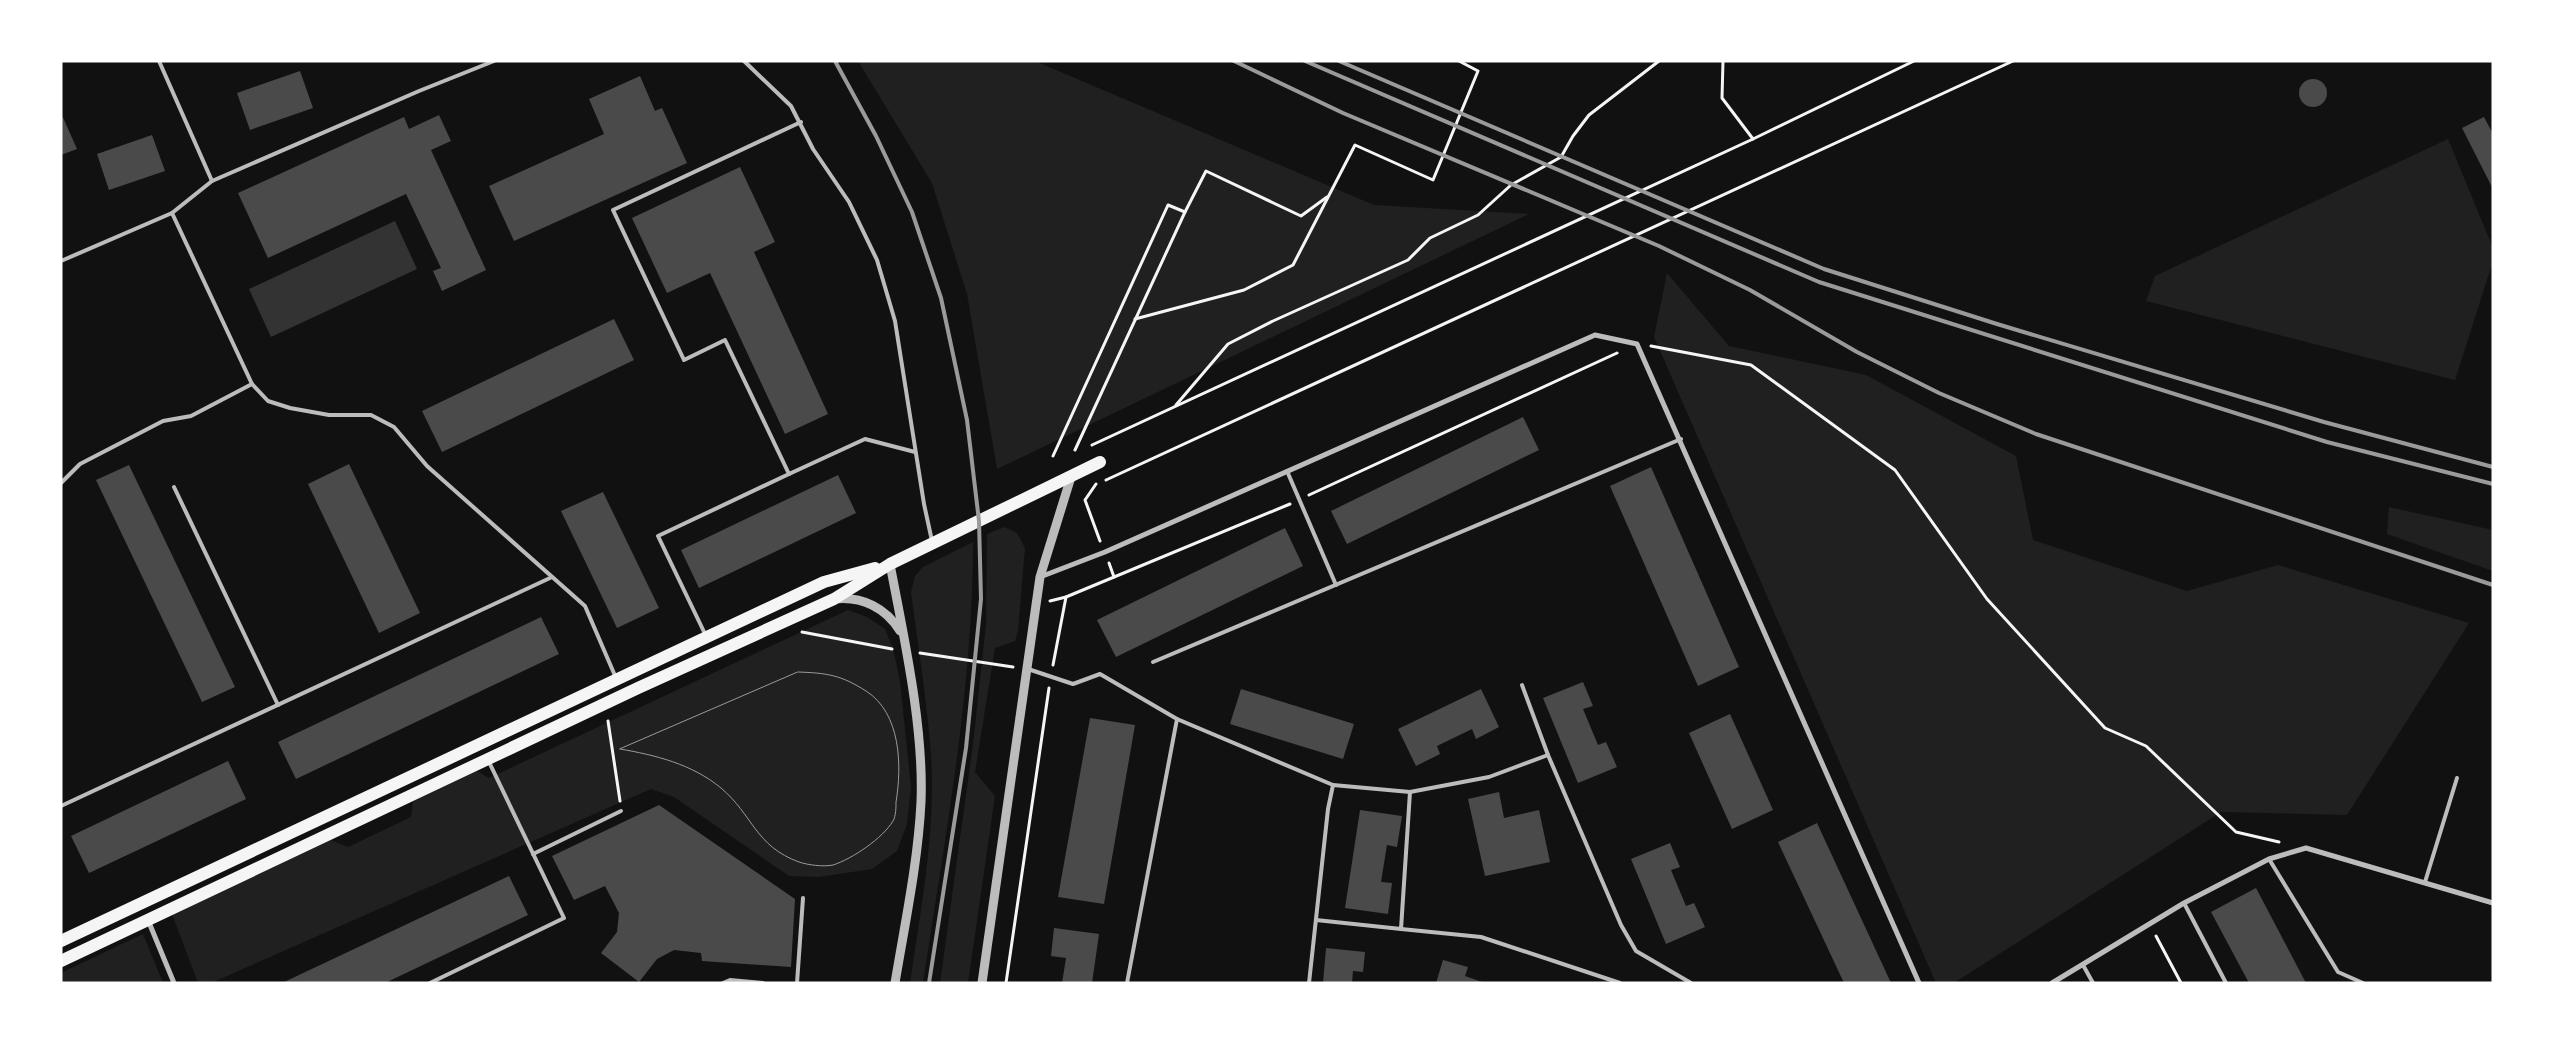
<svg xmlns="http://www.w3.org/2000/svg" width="2554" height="1044" viewBox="0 0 2554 1044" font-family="'PT Sans',sans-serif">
<rect width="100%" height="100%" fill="#111"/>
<g fill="#202020">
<path d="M858,61H1035L1374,205L1529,214L997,469L967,294L932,183Z"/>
<path d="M2448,139L2493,248V261L2455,380L2146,301L2155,276Z"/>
<path d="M1667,273L1729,346L1866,375L2016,456L2033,540L2187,591L2278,565L2469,623L2347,815L2221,812L1954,983H1936L1654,337Z"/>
<path d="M2389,507L2493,530V571L2387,534Z"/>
<path d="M1004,527L1017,533L1025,548L1018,631L1015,641L995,648L975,772L995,796L968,983H940L973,744L986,624L987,534Z"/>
<path d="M973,542C973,690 945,837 923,983H910C921,908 936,830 931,755C927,700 918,646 911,592L915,576L923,567Z"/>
<path d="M848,610L867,617L885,629L893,648L900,681L911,787L907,824L897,851L872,869L819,877L789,876L674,797L651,789L211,983H198L172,914L331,840L348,847L411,817L413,801L477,771L489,778Z"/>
<path d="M143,934L163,983H61V973Z"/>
</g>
<path fill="#333" d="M395,221L417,269L271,337L249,289Z"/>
<g fill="#4a4a4a">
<path d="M300,71L313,108L250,130L237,93Z"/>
<path d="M640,76L655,111L662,108L687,163L514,241L489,186L604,134L589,99Z"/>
<circle cx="2313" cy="93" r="14"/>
<path d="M61,113L77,149L61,155Z"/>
<path d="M439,115L451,141L431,150L486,270L442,291L433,271L441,268L406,194L268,258L238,193L404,117L409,129Z"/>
<path d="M2484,117L2493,134V189L2462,128Z"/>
<path d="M152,135L165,171L109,190L97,154Z"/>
<path d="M740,167L775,242L754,252L828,414L785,434L710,273L667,293L632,218Z"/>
<path d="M614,319L634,360L442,452L422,411Z"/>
<path d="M1523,417L1539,450L1347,544L1331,511Z"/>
<path d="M349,464L420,613L379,633L308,484Z"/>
<path d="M129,465L235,687L202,702L96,480Z"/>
<path d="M1651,467L1739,667L1698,686L1610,486Z"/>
<path d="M838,475L856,513L699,588L681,550Z"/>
<path d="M603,492L659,608L617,628L561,511Z"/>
<path d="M1285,528L1303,566L1116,657L1097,620Z"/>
<path d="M541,617L559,654L296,779L278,742Z"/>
<path d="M1583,682L1593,706L1583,709L1598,745L1606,742L1617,767L1578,783L1543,698Z"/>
<path d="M1241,689L1354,724L1343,759L1230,724Z"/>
<path d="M1481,689L1499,727L1476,739L1472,729L1437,746L1440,754L1416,766L1398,729Z"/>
<path d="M1730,714L1773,810L1732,829L1689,733Z"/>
<path d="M1090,718L1135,725L1104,904L1058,897Z"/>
<path d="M228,761L246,799L89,873L71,836Z"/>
<path d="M1499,792L1504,818L1539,810L1550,862L1485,876L1468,799Z"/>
<path d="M659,805L795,899L791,967L702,961L701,953L674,950L657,959L639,982L601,953L617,932L619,913L605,886L574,900L552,856Z"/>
<path d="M1360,810L1402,816L1397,847L1387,845L1381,882L1392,883L1388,914L1345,908Z"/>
<path d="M1817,823L1891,983H1844L1778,842Z"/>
<path d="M1670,843L1680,867L1671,870L1686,906L1694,903L1705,927L1666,944L1631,859Z"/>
<path d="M509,876L528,915L385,983H282Z"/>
<path d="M2256,888L2306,983H2249L2211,912Z"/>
<path d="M1054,928L1099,934L1092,983H1062L1066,958L1051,956Z"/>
<path d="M1326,948L1365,952L1363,972L1353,971L1352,983H1323Z"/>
<path d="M1443,960L1468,967L1465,976L1485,983H1436Z"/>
</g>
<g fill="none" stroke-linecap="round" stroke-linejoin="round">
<g stroke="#f5f5f5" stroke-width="3">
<path d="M1723,61L1722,98L1753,139"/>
<path d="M1185,212L1206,171L1301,216L1327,197"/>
<path d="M1135,319L1244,290L1293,265L1355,145L1433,180L1478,71L1459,61"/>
<path d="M1651,346L1751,365L1895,470L1987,599L2105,728L2146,746L2236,832L2279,842"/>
<path d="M1176,405L1228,344L1273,321L1408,260L1430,238L1478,215L1511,185L1561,157L1573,136L1589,115L1659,61"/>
<path d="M1092,445L1753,139L1914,61"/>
<path d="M1053,456L1168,205L1185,212L1075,450"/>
<path d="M1106,480L2013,61"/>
<path d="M1096,484L1085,500L1100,541"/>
<path d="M1309,495L1617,353"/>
<path d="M1109,563L1114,577"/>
<path d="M1050,601L1066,597L1290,504"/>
<path d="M802,632L892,649"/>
<path d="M920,653L1013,667"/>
<path d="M1053,665L1066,597"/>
<path d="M608,721L620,801"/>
<path d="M2156,936L2181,983"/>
<path d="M1006,983L1049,688"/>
</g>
<g stroke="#bcbcbc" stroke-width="4">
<path d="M159,61L212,181"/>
<path d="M744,61L791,106L813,149L849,202L877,260L895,321L924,504L932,541"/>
<path d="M172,213L252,384L268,401L290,408L329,415H371L394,427L427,466L585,606L616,678"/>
<path d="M61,261L172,213L212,181L419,91L494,61"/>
<path d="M1287,471L1336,585"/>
<path d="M789,474L865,439L915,452"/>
<path d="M61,483L80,464L163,421L191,416L252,384"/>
<path d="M174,487L278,705"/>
<path d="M706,636L658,536L789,474L725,340L684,360L613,210L801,122"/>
<path d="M1153,662L1681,439"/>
<path d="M1028,669L1073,684L1100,674L1177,719L1127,983"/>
<path d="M1522,685L1548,755L1621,925L1636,951L1691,983"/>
<path d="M1177,719L1333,785L1328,809L1309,983"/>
<path d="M1333,785L1410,792L1489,777L1548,755"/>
<path d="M61,806L550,578"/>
<path d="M533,854L621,811"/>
<path d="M2269,859L2338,972L2363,983"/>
<path d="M2425,882L2457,778"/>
<path d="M2184,903L2226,983"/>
<path d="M1316,920L1401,929L1410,792"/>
<path d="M1401,929L1481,937L1620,983"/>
<path d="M2083,965L2093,983"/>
<path d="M430,983L564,918L489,762"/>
<path d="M723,983L730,980L763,983"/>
<path d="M797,983L803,898"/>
</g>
<g stroke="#bcbcbc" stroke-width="5">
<path d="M1040,577L1105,552L1595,335L1637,344L1919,983"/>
<path d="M148,920L174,983"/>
<path d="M2052,983L2184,903L2269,859L2306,848L2493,903"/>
</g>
<g stroke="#bcbcbc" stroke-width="9">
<path d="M890,564C904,638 924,727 921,802C918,862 905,923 895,983"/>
<path d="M835,599C862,596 886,608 900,631"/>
<path d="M982,983L1040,577L1071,477"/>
</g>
<g stroke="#f5f5f5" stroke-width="12">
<path d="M61,941L824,582L875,568"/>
<path d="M61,961L638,688L834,599L890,564L1100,462"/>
</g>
<path stroke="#9a9a9a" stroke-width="1" d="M798,672C827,673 841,675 866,691C901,713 902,766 896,802C896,807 896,816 893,821C883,838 852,859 833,865C823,867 808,865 799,862C755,846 753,815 721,788C692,764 655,755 620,749Z"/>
<g stroke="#9a9a9a" stroke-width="4">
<path d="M835,61L876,136L912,212L941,298L967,420L979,521L981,599L966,748L929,983"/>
<path d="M1234,61L1343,113L1659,246L1750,290L1857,352L1939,393L2036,434L2493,585"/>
<path d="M1305,61L1819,282L2327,442L2493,484"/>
<path d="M1339,61L1824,269L1997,324L2324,422L2493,467"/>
</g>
</g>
<rect width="2554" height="1044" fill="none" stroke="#ffffff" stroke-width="125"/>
</svg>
